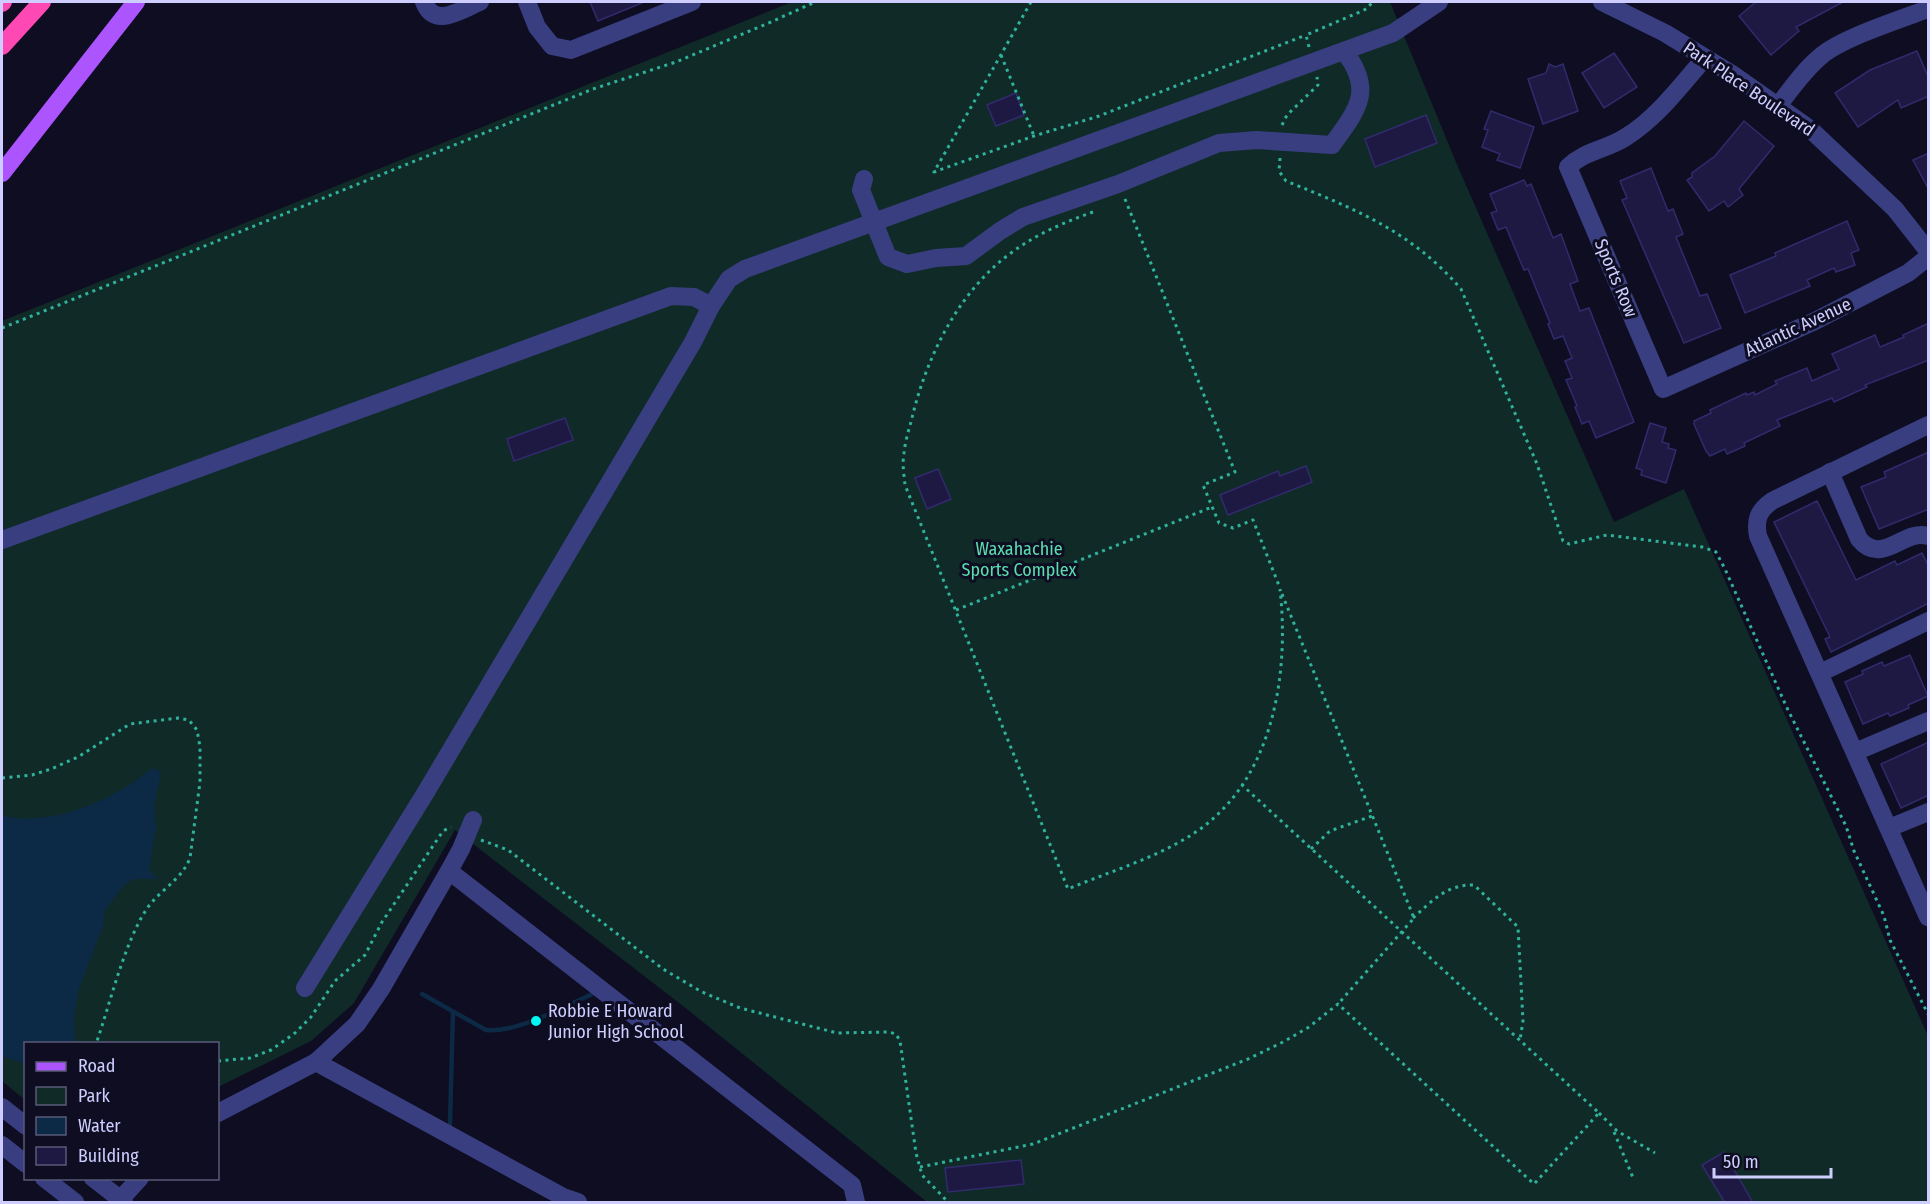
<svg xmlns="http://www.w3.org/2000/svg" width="1930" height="1204" viewBox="0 0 1930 1204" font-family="'Fira Sans Condensed',sans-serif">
<rect width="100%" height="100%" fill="#0e0d21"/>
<path fill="#102b27" d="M792,2H1390L1458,167L1614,522L1684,489L1928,1036V1202H927L683,1006L455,830L354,1003L311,1041L218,1087V1044H26L25,1100L2,1081V321Z"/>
<path fill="#0c2945" d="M154,768L161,773L154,806L156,827L149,870L158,879H132L122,888L105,910L103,926L79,989L74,1016L75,1043L26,1044L25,1064L4,1057L2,1055V816C48,825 91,808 131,784C139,779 145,772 154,768Z"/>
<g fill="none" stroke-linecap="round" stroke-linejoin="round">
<g stroke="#0c2945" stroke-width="4.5">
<path d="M422,994L486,1030C519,1033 564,1006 595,993"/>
<path d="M450,1124L453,1012"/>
</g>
</g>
<g fill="#1d1942" stroke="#312b6d" stroke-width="1.5">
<path d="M590,2H644L598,21Z"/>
<path d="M1756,2H1843L1796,27L1799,31L1771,55L1739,16Z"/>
<path d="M1917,51L1929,79V96L1901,108L1898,100L1858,127L1835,93L1870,70Z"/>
<path d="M1614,53L1637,87L1604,108L1582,73Z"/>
<path d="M1549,64L1555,67L1563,64L1578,111L1543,124L1528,79L1546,73Z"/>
<path d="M1016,93L1024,115L996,126L987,105Z"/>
<path d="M1491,111L1534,127L1520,168L1497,160L1500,154L1482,147L1488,130L1484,129Z"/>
<path d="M1426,115L1437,143L1375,167L1365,139Z"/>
<path d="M1744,121L1774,146L1739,189L1743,195L1728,207L1724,201L1709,211L1687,180L1692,177V173L1715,156Z"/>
<path d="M1929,153V190L1913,160Z"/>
<path d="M1651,168L1668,211L1673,209L1683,234L1676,237L1700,296L1707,294L1721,328L1684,343L1622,200L1627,198L1620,181Z"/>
<path d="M1524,180L1527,186L1531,184L1553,238L1561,234L1578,281L1570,284L1580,311L1589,308L1634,422L1596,438L1589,421L1582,424L1575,407L1577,406L1566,380L1572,378L1565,361L1572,358L1563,336L1554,339L1548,324L1550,323L1528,269L1524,270L1506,227L1498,230L1491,213L1497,211L1490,194Z"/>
<path d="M1847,221L1859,250L1851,253L1855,265L1836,272L1834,268L1807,280L1810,286L1745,313L1730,275L1776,256L1775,253Z"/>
<path d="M1929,323V360L1865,385L1867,387L1834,402L1832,398L1777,420L1780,426L1744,443L1745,446L1727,454L1725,449L1710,456L1706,451L1694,424V421L1711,413L1710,410L1746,393L1747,395L1754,392L1755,395L1777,384L1775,381L1807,368L1812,381L1839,369L1832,354L1875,335L1880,347L1904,337L1903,335Z"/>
<path d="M565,418L573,440L514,461L507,439Z"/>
<path d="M1650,423L1666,428L1662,442L1669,444L1668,448L1676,450L1666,483L1641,475L1642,470L1636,468Z"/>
<path d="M1929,452V509L1879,529L1861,487L1886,477L1884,472Z"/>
<path d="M1306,466L1312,482L1228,515L1220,495L1278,471L1280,476Z"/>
<path d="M938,469L951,499L927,509L915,478Z"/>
<path d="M1817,501L1856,580L1895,561L1897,565L1922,553L1929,567V603L1831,652L1825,639L1830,637L1774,522Z"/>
<path d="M1910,655L1928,696L1908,705L1909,708L1890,716L1888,713L1863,724L1845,682L1863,674L1862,671L1882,662L1884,666Z"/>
<path d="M1929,742V795L1901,808L1881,764Z"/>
<path d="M1724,1152L1753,1203H1725L1702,1165Z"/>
<path d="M1021,1160L1024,1184L948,1192L945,1168Z"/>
</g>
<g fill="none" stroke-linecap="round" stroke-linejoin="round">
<g stroke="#2fb19b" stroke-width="3" stroke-dasharray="3 4.5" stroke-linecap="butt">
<path d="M1031,2L934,172L1034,136L1099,116L1306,35"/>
<path d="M1309,47L1306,35L1362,11L1368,8L1372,2"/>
<path d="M1001,55L1034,136"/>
<path d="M1282,125L1287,115L1318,85L1317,77"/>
<path d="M1280,158L1279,171L1286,181C1355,209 1411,231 1461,289L1537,464L1563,541L1569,544L1607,535L1702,547L1716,552L1725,569L1787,708L1846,826L1854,851L1884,916L1890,940L1928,1014"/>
<path d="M1125,199L1235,472L1203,485L1219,523L1233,528L1253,520L1280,588"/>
<path d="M1093,212C1065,222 1039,233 1015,250C959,289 926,357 911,422C908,432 905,443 904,453C902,463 904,475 905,485L1068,889C1113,870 1170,854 1208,823C1275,768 1289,670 1280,589"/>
<path d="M2,328L593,89L676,62L771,22L815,2"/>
<path d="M1282,594L1414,918L1338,1004"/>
<path d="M956,610L1212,507"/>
<path d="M2,778L32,775L51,769L78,757L130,724L178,718L189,720L197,730L200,747V782L190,858C181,881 159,890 146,910C124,944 110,1004 96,1044"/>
<path d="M481,840L508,850L663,969L702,992L740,1008L837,1033L889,1032L896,1034L900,1041L916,1153L922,1175L948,1202"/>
<path d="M1311,849L1330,831L1372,816"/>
<path d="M1413,918C1432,901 1447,884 1474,885L1518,927L1523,1021L1520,1040"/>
<path d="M218,1061L250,1058L271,1050L295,1033L311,1017L335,981L365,955L382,922L443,831L451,827"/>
<path d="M1599,1113L1617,1131L1655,1153"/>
<path d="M1614,1132L1634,1180"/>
<path d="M920,1167L1033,1144L1248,1059L1283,1042L1309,1027L1338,1004L1534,1184L1599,1113L1242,785"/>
</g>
<g stroke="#383e80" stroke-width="18">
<path d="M424,2C435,29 460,10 480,2"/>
<path d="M527,2L537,27L552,46L571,50L692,2"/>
<path d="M1602,2L1665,33L1735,76L1810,129L1895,209L1928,251"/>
<path d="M1705,58C1680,86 1658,117 1626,137C1606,150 1586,150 1568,167L1663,389L1815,321L1908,273L1928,257"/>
<path d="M1778,106C1791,89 1804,70 1821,56C1842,38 1901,19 1928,9"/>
<path d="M864,179L861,190L888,257L907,264L936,258L966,256L1000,231L1023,217L1118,184L1219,143L1257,140L1332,145C1357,110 1375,91 1344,51"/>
<path d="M1928,425L1772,501C1758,511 1755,520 1758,536L1928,917"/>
<path d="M1830,472L1859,539C1882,567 1904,528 1928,536"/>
<path d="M2,540L671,296L694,297L711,306L729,279L745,269L1393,33L1439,2"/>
<path d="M1820,673L1928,621"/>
<path d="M1855,752L1928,721"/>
<path d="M1889,828L1928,812"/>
<path d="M449,871L852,1185L856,1202"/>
<path d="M305,988L426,792L693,342L711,306"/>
<path d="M316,1062L563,1197L578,1202"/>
<path d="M2,1107L26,1126"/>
<path d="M218,1113L316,1062L357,1024L381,989L449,871L461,849L473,820"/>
<path d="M2,1145L26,1164"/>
<path d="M44,1178L75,1202"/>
<path d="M93,1178L124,1202"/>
<path d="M118,1202L140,1178"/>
</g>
<path stroke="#ac55fe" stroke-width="18" d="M2,173L136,2"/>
<g stroke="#fe49b4" stroke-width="18">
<path d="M2,3L3,2"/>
<path d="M2,46L42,2"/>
</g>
</g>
<circle fill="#02f6f3" stroke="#0e0d21" stroke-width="2" cx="536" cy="1021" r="6"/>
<g text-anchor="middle" stroke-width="6" stroke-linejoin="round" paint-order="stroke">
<g font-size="18" fill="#cdcdff" stroke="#0e0d21">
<text transform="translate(1749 89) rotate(34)" y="6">Park Place Boulevard</text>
<text transform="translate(1616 278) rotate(67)" y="6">Sports Row</text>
<text transform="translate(1798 327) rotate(-25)" y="6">Atlantic Avenue</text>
</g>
<g font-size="18" fill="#5adeae" stroke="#0e0d21">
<text x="1019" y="555">Waxahachie<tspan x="1019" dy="21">Sports Complex</tspan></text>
</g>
<g font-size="18" fill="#cdcdff" stroke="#0e0d21" text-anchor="start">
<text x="548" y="1017">Robbie E Howard<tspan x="548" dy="21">Junior High School</tspan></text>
</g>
</g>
<rect width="1930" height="1204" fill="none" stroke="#cdcdff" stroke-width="6"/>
<rect x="24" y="1042" width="195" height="138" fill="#0e0d21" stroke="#5a5a7a" stroke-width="1.5"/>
<rect x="36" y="1062" width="30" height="9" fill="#ac55fe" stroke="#5a5a7a" stroke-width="1.5"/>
<text x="78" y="1072" font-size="18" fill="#cdcdff">Road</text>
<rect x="36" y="1087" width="30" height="18" fill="#102b27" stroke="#5a5a7a" stroke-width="1.5"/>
<text x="78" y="1102" font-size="18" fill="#cdcdff">Park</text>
<rect x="36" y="1117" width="30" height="18" fill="#0c2945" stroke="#5a5a7a" stroke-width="1.5"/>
<text x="78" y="1132" font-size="18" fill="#cdcdff">Water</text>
<rect x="36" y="1147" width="30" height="18" fill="#1d1942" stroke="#5a5a7a" stroke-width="1.5"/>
<text x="78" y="1162" font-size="18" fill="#cdcdff">Building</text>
<path d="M1714 1168v9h117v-9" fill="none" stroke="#cdcdff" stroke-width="3"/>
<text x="1723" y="1168" font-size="18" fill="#cdcdff" stroke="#0e0d21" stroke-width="4.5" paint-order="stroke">50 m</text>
</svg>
